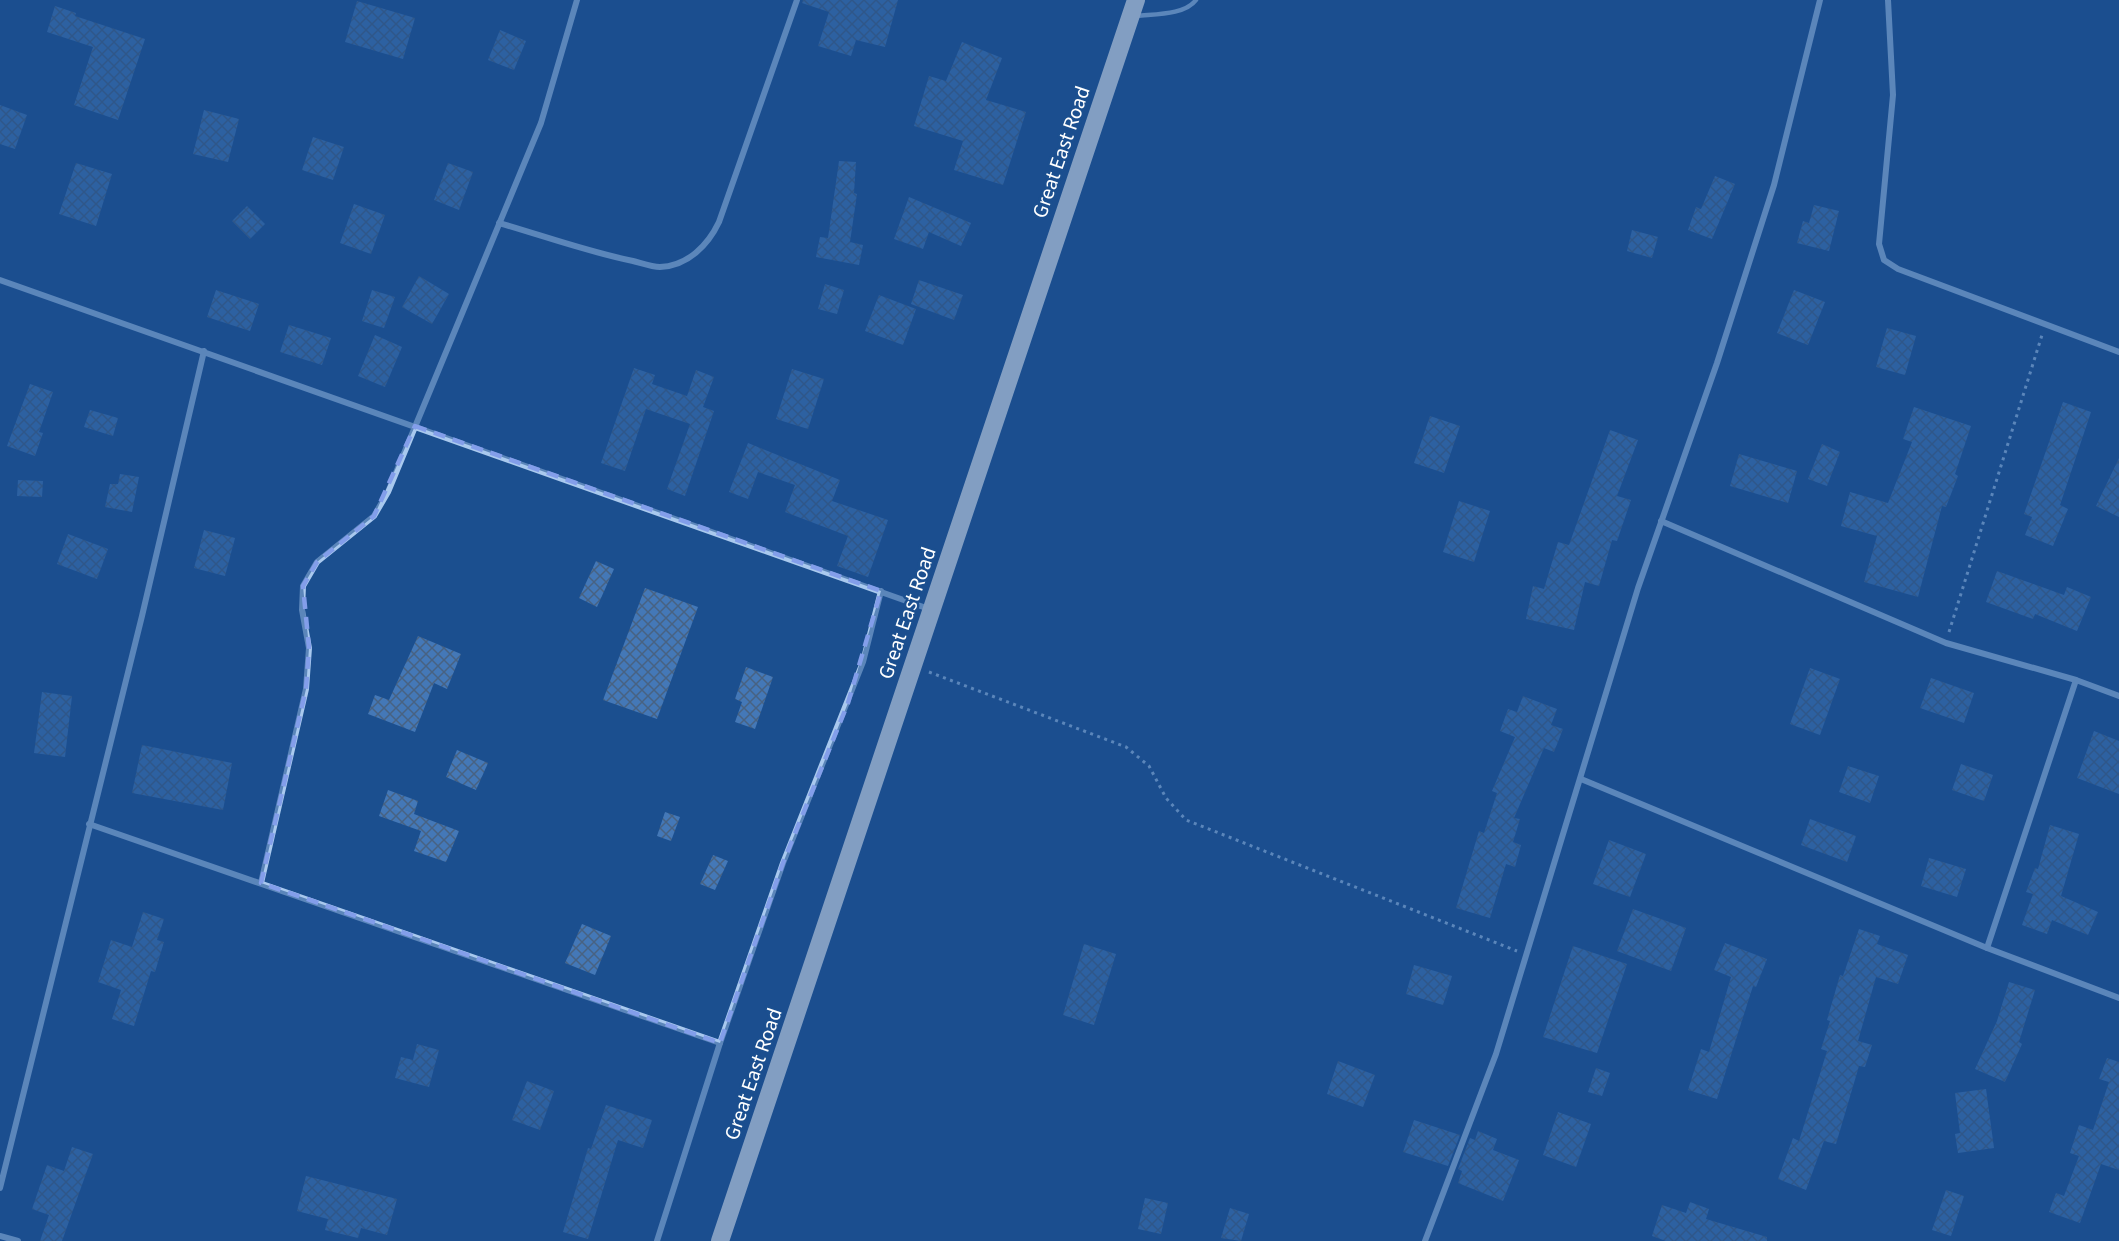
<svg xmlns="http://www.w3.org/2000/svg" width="2119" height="1241" viewBox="0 0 2119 1241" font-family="'Source Sans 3',sans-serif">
<defs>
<pattern id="building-cross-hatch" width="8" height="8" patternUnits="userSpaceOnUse" patternTransform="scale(1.5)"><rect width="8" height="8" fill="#4478b7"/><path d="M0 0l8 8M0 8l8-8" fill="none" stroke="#486282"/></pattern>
</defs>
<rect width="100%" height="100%" fill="#1b4f8f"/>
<g fill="url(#building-cross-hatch)">
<path d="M803,0H898L885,47L856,40L851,56L818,46L829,12L802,3Z"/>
<path d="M357,1L415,18L403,59L345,42Z"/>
<path d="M55,6L76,13L75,16L145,39L118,120L74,105L93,47L47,32Z"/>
<path d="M500,30L526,41L514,70L488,60Z"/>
<path d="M962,42L1002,58L986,100L1026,112L1003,185L954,170L963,141L914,126L929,76L946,81Z"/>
<path d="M0,105L27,115L15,149L0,144Z"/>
<path d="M204,110L239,119L228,162L193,154Z"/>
<path d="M313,137L344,147L333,180L302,170Z"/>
<path d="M839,161L856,162L854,193L857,194L850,242L863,245L859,265L816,257L820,237L828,238Z"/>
<path d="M76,163L112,174L96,226L59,214Z"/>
<path d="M448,163L473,172L459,210L434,200Z"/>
<path d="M1715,176L1735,184L1712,239L1688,230L1696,207L1701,209Z"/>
<path d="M909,197L971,223L961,246L929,232L923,249L894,239Z"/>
<path d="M354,204L385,215L371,254L340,243Z"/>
<path d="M1814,205L1839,211L1829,251L1797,243L1803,221L1809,223Z"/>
<path d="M247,206L265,224L250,239L232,221Z"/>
<path d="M1632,230L1658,237L1652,258L1627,251Z"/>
<path d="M419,276L449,294L432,324L402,307Z"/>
<path d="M919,280L963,295L954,320L911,304Z"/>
<path d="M825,284L844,290L837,314L818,309Z"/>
<path d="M216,290L259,304L250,331L207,317Z"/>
<path d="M372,290L395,297L384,328L362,321Z"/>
<path d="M1794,290L1825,302L1808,345L1777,333Z"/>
<path d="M879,295L916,309L903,345L865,331Z"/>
<path d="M289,325L331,338L322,365L280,352Z"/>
<path d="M1887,328L1916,336L1905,375L1876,367Z"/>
<path d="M375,335L402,347L385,387L358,376Z"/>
<path d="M634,368L655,375L652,384L687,396L696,370L714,377L703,407L714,411L685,496L667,489L690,424L646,409L625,471L601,463Z"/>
<path d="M792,369L824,379L808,429L776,419Z"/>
<path d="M30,384L53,392L39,432L43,433L35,456L7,446Z"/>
<path d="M2063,402L2091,412L2060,505L2068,509L2053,546L2025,535L2032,517L2024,514Z"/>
<path d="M1914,407L1971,426L1955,474L1958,476L1946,507L1942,506L1918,597L1864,582L1877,536L1841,526L1850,492L1888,503L1912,442L1903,439Z"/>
<path d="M90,410L118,418L113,436L84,427Z"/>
<path d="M1430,416L1460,426L1444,473L1414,463Z"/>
<path d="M1610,430L1638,440L1617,496L1631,500L1617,541L1612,540L1599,586L1585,582L1574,630L1526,619L1533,586L1544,589L1558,542L1569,545Z"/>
<path d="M748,443L840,480L832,501L888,520L868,577L837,566L848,536L785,512L795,485L758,472L748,499L729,492Z"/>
<path d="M1822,444L1840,452L1827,486L1808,479Z"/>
<path d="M1739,454L1797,471L1788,503L1730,486Z"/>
<path d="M2119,458V517L2096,506Z"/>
<path d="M120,474L139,477L132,512L105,507L110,484H118Z"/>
<path d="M18,480L43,481L42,497L17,496Z"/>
<path d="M1459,501L1490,511L1474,562L1443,552Z"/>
<path d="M204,530L235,538L225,576L194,568Z"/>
<path d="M68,534L108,549L97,579L57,564Z"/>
<path d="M596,561L614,569L597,607L579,598Z"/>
<path d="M1997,571L2064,595L2067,587L2091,597L2077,631L2035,614L2033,619L1986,602Z"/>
<path d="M645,588L698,607L657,719L603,700Z"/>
<path d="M418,636L461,654L447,689L434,683L415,732L368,714L375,695L389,700Z"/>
<path d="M746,667L773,677L755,729L735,722L742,702L735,699Z"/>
<path d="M1810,668L1840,679L1820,735L1790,724Z"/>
<path d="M1931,678L1974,693L1964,723L1920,708Z"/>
<path d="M42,692L72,696L65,757L34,753Z"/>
<path d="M1523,696L1557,709L1551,725L1563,729L1554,752L1544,748L1514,818L1520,819L1513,842L1521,845L1515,867L1506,864L1490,918L1456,908L1479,831L1484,833L1497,793L1492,791L1515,737L1500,731L1508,709L1517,712Z"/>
<path d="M2094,731L2119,741V794L2077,778Z"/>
<path d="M142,745L232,763L223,810L132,793Z"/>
<path d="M457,750L488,763L476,790L446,777Z"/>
<path d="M1961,764L1993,775L1984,801L1952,790Z"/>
<path d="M1848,766L1879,776L1870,803L1839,792Z"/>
<path d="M388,790L418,801L414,814L459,831L446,862L414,851L421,831L379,816Z"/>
<path d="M665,812L680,817L671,841L657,836Z"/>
<path d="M1810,819L1856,836L1847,862L1801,845Z"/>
<path d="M2050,825L2079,834L2061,896L2098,912L2088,935L2052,920L2047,934L2022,925L2033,894L2026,892L2035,868L2038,869Z"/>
<path d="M1609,840L1646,854L1630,897L1593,884Z"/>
<path d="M713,855L728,861L715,890L700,884Z"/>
<path d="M1929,858L1966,869L1957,897L1921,886Z"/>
<path d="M1633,909L1686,928L1671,971L1617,951Z"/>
<path d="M143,912L164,919L157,940L164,942L155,972L151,971L134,1026L112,1019L121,990L98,982L111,940L132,947Z"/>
<path d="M582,924L611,936L595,975L565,963Z"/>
<path d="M1859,929L1880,936L1877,944L1908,955L1898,984L1876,977L1858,1041L1872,1045L1865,1067L1859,1066L1836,1144L1824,1141L1806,1190L1778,1179L1793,1138L1799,1141L1827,1051L1821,1049L1830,1021L1827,1020L1840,975L1843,976Z"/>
<path d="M1725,943L1767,959L1756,987L1753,986L1717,1099L1688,1090L1701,1049L1709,1052L1731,977L1714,970Z"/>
<path d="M1084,944L1116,954L1094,1025L1063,1015Z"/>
<path d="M1573,946L1627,964L1597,1053L1543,1037Z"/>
<path d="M1414,965L1452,976L1443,1005L1406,994Z"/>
<path d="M2009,982L2035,990L2019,1042L2022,1044L2005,1082L1975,1069L1997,1021Z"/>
<path d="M417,1044L439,1050L429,1087L395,1078L401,1057L413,1060Z"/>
<path d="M2107,1058L2119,1062V1170L2101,1164L2080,1223L2049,1212L2056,1193L2064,1196L2079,1156L2070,1153L2079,1125L2093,1130L2109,1082L2099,1079Z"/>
<path d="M1338,1061L1375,1075L1363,1107L1327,1094Z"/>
<path d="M1596,1068L1610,1073L1602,1096L1588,1092Z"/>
<path d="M527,1081L554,1091L540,1130L512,1120Z"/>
<path d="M1986,1089L1994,1148L1958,1153L1955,1134L1960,1133L1955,1093Z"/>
<path d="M606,1105L652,1120L643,1148L618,1140L588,1239L563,1232L588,1148L591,1149Z"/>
<path d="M1558,1112L1591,1124L1576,1167L1543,1155Z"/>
<path d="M1414,1120L1460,1135L1448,1166L1403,1152Z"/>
<path d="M1478,1131L1497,1139L1493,1150L1519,1160L1503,1201L1458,1183L1462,1171L1458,1169L1470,1138L1475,1140Z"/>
<path d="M72,1147L93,1154L62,1241H40L49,1215L32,1209L47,1165L64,1171Z"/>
<path d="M306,1176L397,1199L387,1235L361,1228L358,1238L325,1230L328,1219L297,1211Z"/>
<path d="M1946,1190L1964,1196L1951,1236L1932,1230Z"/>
<path d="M1145,1198L1168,1203L1161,1234L1138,1229Z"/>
<path d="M1690,1202L1709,1209L1706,1219L1767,1237V1241H1666L1652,1236L1662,1205L1686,1213Z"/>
<path d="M1230,1208L1249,1214L1241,1241L1221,1238Z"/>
</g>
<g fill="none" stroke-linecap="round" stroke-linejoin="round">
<g stroke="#a9c9ee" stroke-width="3" stroke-dasharray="3 4.5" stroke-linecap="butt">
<path d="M1949,632L2042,335"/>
<path d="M929,672L1126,747L1149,766L1166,798L1186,820L1517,951"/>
</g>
<path stroke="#a9c9ee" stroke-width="4.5" d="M1137,16C1155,14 1185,15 1196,0"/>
<g stroke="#a9c9ee" stroke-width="6">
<path d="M1888,0L1893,95L1879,244L1884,260L1898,269L2119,352"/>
<path d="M499,223C544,236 588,252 633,261C641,263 652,267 660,267C688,266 708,245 719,222L797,0"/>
<path d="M0,280L929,609"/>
<path d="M1661,521L1946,643L2076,680L2119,696"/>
<path d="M1581,779L1987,948L2119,998"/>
<path d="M89,824L720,1043"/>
<path d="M261,883L306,689L309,648L302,610L303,586L317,562L374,516L388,492L541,123L577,0"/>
<path d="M1987,948L2076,680"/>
<path d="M0,1188L142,616L204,351"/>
<path d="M0,1236L18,1241"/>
<path d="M657,1241L720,1043L783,863L863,662L881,591"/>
<path d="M1425,1241L1496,1054L1638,588L1717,363L1774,185L1820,0"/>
</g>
<path stroke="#fff" stroke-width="18" d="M720,1241L1136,0"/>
</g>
<path d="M0 0H2119V1241H0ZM415,426L881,591L848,703L783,863L720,1043L261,883L306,689L309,648L303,586L317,562L374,516Z" fill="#1b4f8f" fill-opacity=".55" fill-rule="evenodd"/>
<path fill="none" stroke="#839eea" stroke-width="4.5" stroke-dasharray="12 8" stroke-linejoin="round" d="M415,426L881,591L848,703L783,863L720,1043L261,883L306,689L309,648L303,586L317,562L374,516Z"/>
<g text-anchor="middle" stroke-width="5" stroke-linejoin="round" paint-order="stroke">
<g font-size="21" fill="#fff" stroke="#1b4f8f">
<text transform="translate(1061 152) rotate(-71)" y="7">Great East Road</text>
<text transform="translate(907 613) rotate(-71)" y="7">Great East Road</text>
<text transform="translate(753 1074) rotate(-71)" y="7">Great East Road</text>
</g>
</g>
</svg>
